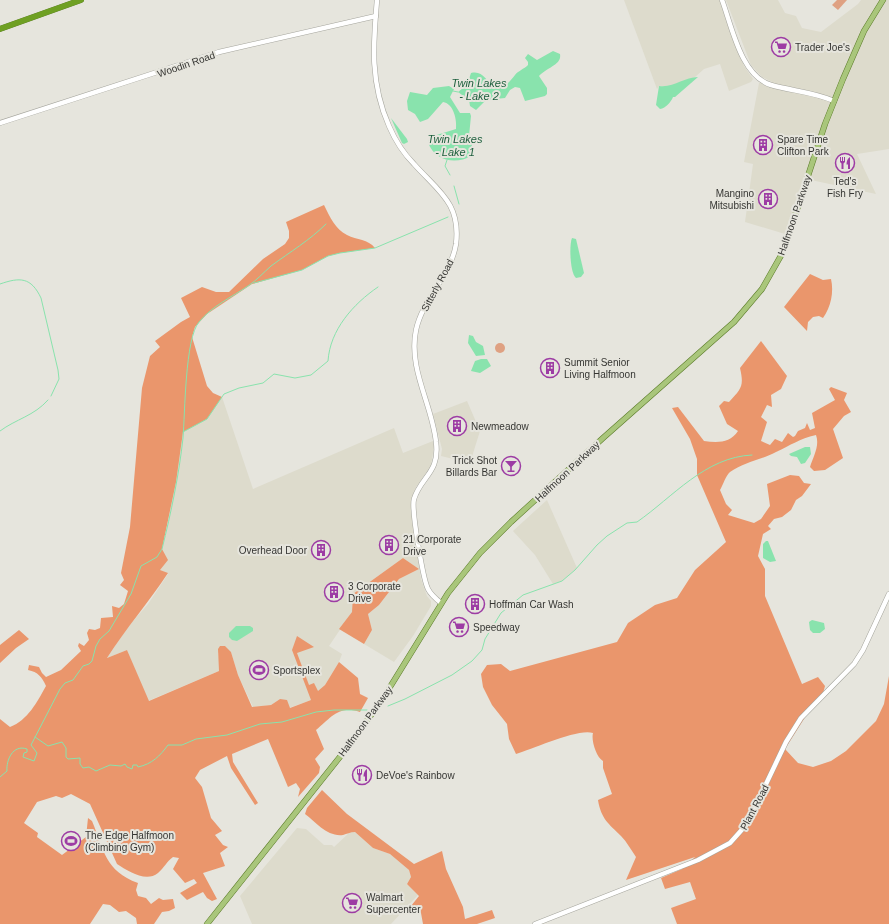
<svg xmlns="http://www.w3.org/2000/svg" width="889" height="924" viewBox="0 0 889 924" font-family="Arial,sans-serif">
<rect width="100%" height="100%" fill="#e6e5dd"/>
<g fill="#dddbcc">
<path d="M624,0H720L744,66L753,79L751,82L729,91L720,64L704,69L695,77L668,87L659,86L657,89Z"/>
<path d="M726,0H778L785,13L796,16L802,28L821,32L858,4L861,0H889V149L857,154L876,194L811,180L785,234L745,222L753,164L744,162L759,83L772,82L762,77L751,65Z"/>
<path d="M222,397L253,489L394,428L403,453L433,441L434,446L431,466L416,487L412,503V518L421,579L427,596L431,601V606L413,636L394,662L364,644L372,630L368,614L379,605L399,579L419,569L403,558L353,594L352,612L329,646L342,654L339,662L325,685L311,700L289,708L280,699L271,705L253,707L238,675L231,652L218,653L220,666L219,671L148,701L127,650L107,658L127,628L148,604L168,574L160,570L162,549L167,529L183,432L207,419Z"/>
<path d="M467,401L480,431L470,463L441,456L442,449L433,414Z"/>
<path d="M547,500L577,568L562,581L553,584L535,555L513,531Z"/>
<path d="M297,828L306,829L324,845H332L334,847L350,832H355L373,848L390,854L409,870L411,877L407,884L418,895L391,924H252L240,896Z"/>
</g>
<g fill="#dfa182">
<path d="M837,0H847L838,10L832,5Z"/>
<circle cx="500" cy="348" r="5"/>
</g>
<g fill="#ea966c">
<path d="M324,205C330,217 335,229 347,235C357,240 368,239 375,248L340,253L328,256L302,270L252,284L207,314L195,327L192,337L207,386L213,393L222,397L207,419L183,432L176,482L162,549L168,560L160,570L168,573C149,602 126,628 107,658L127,650L149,701L219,671L218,649L220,646H225L231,652L238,675L252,707L271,705L280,699L287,700L290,708L311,700L292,650L297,636L314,647L297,653L309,685L314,683L318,691L325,685L339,662L358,678L360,694L368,698L360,712C338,705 331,718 316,730L324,749L315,759L320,767L319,773L298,797L300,789L296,783L288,787L268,739L232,754L233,762L258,803L255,805L231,768L227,756L200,770L195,778L202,787L211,818L222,831L215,835L223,845L228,847L220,853L225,866L203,873L217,899L212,901L207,898L203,892L187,900L180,893L197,883L194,879L185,883L173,869L179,858L173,857C167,861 164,868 158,873C146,883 128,871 117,864L90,804L71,794L62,798L56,796L37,802L24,823L38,833L37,837L62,855L86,837L88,818L92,821C104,850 105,871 138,883L136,890L138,896L146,898L151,904L159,898L163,900L173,899L175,908L169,911L162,912L154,924H137L136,918L126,911L119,912L110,905L103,904L90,924H0V719L10,727C28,720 37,702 46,686C42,677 38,672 28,670L29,665L39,667L42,673L46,677L61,670L81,651L78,646L79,643L84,646L89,640L87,633L89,629L95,630L100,628L101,618L113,617L112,606L119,608L124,604L128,591L120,585L124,580L121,573L130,527L142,388L150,356L160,347L155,341L181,322L190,317L181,298L202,287L216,292H229L263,259L285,244L289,238V231L286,222Z"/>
<path d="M810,274L823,280L831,279C834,292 831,307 823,318L819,316L813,317L808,322L807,331L784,307Z"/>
<path d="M761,341L787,376L781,389L771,395L772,407L767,405L761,417L767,422L761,441L770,445L775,439L782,442L788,433L793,437L795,436L798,431L805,428L807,423L810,430L815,428L812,413L835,400L829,389L831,387L847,393L844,400L851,412L844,416L833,429L843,458L825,470L814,471L810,467C813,457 820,446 816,435C799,439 791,445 776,452C761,460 744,462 730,472C726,475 723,485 720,490L726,504L732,510L728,515L754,523L761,519L770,506L767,484L790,475L799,476L804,483L811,484L802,496L796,500L791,510L782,517L774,519L768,526L771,529L763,534L758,556L765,569V596L802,684L818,677L825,686L821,701L809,711L785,749L798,763L813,767L831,761L846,751L876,721L884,704L889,676V924H677L671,908L696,899L690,882L665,889L661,878L682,869L695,857L626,880L636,857C631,850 627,842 621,836C609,824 601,819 598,800L612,794L603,768V761C596,757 591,740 593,733C578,728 533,749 516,754L509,739L507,724L492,705L483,687L481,674L487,665L501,664L510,671L617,642L628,623L655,605L677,598L695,570L726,542L697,475V459L690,439L672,408L678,407L704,441C718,443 730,443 738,431L727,424L719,406L724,401L729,402C742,388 744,386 740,368Z"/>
<path d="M403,558L419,569L399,579L379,605L368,614L372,630L364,644L339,629L352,612L353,594Z"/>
<path d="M19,630L29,639L16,648L0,663V645Z"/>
<path d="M322,790L347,814L414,864L442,851L446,869L463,907L465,919L492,910L495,918L477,924H423L421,913L411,906L419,896L407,884L411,877L409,870L390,854L373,848L355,832C350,832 347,834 343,835C327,837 316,822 305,814L307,808Z"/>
</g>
<g fill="#89e3ad">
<path d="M553,51L560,54C562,65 547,67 539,76L547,88V94L545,96L525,101L520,88L515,87L510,90L505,98L486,100L476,110L470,106L469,100L458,92L467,85L471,73C483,70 486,81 494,87C504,88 509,83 515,75C518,71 524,69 528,65V62L525,58L528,54L537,60Z"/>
<path d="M698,77L675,97H673C671,102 666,108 660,109L656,105L659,86C674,88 684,77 698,77Z"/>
<path d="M449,86L454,89L450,97L460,113H470L471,116L469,136L472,143L471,156C456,165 434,161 428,142L430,137L456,129C457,120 454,104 443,102L428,119L420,122L415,114L408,110L407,101L410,92L427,95L433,88Z"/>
<path d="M391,118L407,139L408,142L404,144L402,143Z"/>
<path d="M572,238L576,239L584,273L581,277L576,278C570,273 569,245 572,238Z"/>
<path d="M469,335L473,336L476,342L483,346L485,355L476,356L468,343Z"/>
<path d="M481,359H487L491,366L480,373L471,371L475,361Z"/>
<path d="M805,447H810L811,454L805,463L801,464L797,457L791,456L789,454Z"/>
<path d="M766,541H768L776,561L770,562L763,558V544Z"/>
<path d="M812,620L824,623L825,629L820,633H813L810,630L809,622Z"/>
<path d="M236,626H250L253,628V631L237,641L232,640L229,637V633Z"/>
</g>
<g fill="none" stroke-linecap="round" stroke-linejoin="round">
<g stroke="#89e3ad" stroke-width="1">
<path d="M453,91L458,92"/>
<path d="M447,160L445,166L450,175"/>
<path d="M454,186L459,204"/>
<path d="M254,283L302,270L328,256L340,253L375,248L448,217"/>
<path d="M0,284C20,277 31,277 41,298L58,370L59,379L51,396"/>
<path d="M0,431C16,419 34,416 48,400"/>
<path d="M183,432L207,419L224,394L239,388L263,383L274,374L295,378L311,375L328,361C330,330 353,304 378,287"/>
<path d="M388,706L405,699L452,675L472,661L482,650L485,639L501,613L523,595L562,581L575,570L597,545L607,536L627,523L637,522C673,497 705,457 752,455"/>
<path d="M35,737L48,746L62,742L66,748V757L68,759L80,758V764L83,768L89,767L96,771L110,765L121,766L125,764L127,767L132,769L133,765H137L138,767C152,764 160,756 168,745H182L196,739L227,735L260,724L282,722L316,712L334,710H367"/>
<path d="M0,777L7,771C6,760 13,744 27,749V752L24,753L23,757L34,761L37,753L31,745L60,689L65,683L73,680L83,666L89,664L92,661L96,646L100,639L109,631L131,594L141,566L157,557L162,549C171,513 179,475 183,438C185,414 185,338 199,322C212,306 232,297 248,286C257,280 263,273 271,266C290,252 310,240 326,224"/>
</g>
<defs>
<g id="secondary">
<path d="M377,0C373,45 370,83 389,126C395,140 403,153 414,164C438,191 461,203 456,244C451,276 423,298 416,330C408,369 432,404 436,442C440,473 421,476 414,499C411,509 423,579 428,589C431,595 436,599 441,603"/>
<path d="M722,0C732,27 741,76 771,85C792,91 814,92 834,101"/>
<path d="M0,123L219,52L376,16"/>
<path d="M535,924L698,860L730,843L747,824L786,742L801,718L854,664L863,650L889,594"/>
</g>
<path id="primary" d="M207,924L347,748L382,700L448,593L480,553L511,522L603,438L734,322L762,289L783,252L825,124L843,79L864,31L883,0"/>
<path id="highway" d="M0,29L81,0"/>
</defs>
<use href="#secondary" stroke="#a5a59d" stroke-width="5.5"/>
<use href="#primary" stroke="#5b7b29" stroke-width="6"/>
<use href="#highway" stroke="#5b7b29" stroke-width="6"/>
<use href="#secondary" stroke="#fff" stroke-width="4.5"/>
<use href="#primary" stroke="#a9c67b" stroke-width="5"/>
<use href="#highway" stroke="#6fa023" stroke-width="5.5"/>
</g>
<defs>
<symbol id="supermarket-ring" viewBox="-11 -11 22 22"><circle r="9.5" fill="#e6e5dd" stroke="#9d3ca4" stroke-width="1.5"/><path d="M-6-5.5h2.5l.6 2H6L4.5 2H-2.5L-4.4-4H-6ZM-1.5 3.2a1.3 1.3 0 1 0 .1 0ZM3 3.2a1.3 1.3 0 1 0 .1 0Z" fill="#9d3ca4"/></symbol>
<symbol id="building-ring" viewBox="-11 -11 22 22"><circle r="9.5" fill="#e6e5dd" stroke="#9d3ca4" stroke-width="1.5"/><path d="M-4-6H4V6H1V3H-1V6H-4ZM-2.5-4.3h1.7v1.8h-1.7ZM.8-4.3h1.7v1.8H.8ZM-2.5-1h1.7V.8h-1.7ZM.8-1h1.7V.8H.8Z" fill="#9d3ca4"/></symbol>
<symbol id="restaurant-ring" viewBox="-11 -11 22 22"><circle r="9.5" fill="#e6e5dd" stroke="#9d3ca4" stroke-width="1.5"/><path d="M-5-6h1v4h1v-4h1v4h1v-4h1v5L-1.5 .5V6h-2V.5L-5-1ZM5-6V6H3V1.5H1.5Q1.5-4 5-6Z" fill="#9d3ca4"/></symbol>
<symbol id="bar-ring" viewBox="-11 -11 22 22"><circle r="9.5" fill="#e6e5dd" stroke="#9d3ca4" stroke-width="1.5"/><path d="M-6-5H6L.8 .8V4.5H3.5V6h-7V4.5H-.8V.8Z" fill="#9d3ca4"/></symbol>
<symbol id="stadium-ring" viewBox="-11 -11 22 22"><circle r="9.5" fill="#e6e5dd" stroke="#9d3ca4" stroke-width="1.5"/><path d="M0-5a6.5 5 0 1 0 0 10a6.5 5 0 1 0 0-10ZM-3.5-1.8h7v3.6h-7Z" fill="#9d3ca4"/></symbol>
</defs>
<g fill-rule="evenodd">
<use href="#supermarket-ring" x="770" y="36" width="22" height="22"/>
<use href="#building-ring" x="752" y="134" width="22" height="22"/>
<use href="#restaurant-ring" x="834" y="152" width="22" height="22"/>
<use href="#building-ring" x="757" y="188" width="22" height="22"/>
<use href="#building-ring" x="539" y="357" width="22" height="22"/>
<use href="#building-ring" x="446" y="415" width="22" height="22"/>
<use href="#bar-ring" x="500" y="455" width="22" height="22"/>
<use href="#building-ring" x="378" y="534" width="22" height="22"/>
<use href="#building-ring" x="310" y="539" width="22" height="22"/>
<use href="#building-ring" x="323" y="581" width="22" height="22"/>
<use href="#building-ring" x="464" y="593" width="22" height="22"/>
<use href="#supermarket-ring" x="448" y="616" width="22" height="22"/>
<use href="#stadium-ring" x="248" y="659" width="22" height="22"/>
<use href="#restaurant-ring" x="351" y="764" width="22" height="22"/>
<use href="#stadium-ring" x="60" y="830" width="22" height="22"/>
<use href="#supermarket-ring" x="341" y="892" width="22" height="22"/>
</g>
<g text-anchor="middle" stroke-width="4" stroke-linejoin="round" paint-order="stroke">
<g font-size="10" fill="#363633" stroke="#e6e5dd" text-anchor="start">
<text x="795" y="51">Trader Joe's</text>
<text x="777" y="143">Spare Time<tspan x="777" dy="12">Clifton Park</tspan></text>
<text x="845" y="185" text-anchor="middle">Ted's<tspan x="845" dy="12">Fish Fry</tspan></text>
<text x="754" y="197" text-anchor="end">Mangino<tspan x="754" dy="12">Mitsubishi</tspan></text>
<text x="564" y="366">Summit Senior<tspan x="564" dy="12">Living Halfmoon</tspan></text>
<text x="471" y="430">Newmeadow</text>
<text x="497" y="464" text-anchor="end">Trick Shot<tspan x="497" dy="12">Billards Bar</tspan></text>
<text x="403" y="543">21 Corporate<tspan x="403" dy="12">Drive</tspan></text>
<text x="307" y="554" text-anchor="end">Overhead Door</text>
<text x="348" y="590">3 Corporate<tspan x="348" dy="12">Drive</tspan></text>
<text x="489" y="608">Hoffman Car Wash</text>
<text x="473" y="631">Speedway</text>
<text x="273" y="674">Sportsplex</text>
<text x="376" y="779">DeVoe's Rainbow</text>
<text x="85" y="839">The Edge Halfmoon<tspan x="85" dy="12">(Climbing Gym)</tspan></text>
<text x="366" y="901">Walmart<tspan x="366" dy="12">Supercenter</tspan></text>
</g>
<g font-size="10" fill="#363633" stroke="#e6e5dd">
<text transform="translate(186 64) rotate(-19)" y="4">Woodin Road</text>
<text transform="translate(794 215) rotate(-71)" y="4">Halfmoon Parkway</text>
<text transform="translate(437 285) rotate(-62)" y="4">Sitterly Road</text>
<text transform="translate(567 471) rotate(-43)" y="4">Halfmoon Parkway</text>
<text transform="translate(365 721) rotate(-54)" y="4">Halfmoon Parkway</text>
<text transform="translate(754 807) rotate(-62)" y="4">Plant Road</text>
</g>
<g font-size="11" font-style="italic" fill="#1d5f3d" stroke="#e6e5dd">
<text x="479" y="87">Twin Lakes<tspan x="479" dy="13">- Lake 2</tspan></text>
<text x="455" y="143">Twin Lakes<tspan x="455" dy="13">- Lake 1</tspan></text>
</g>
</g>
</svg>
